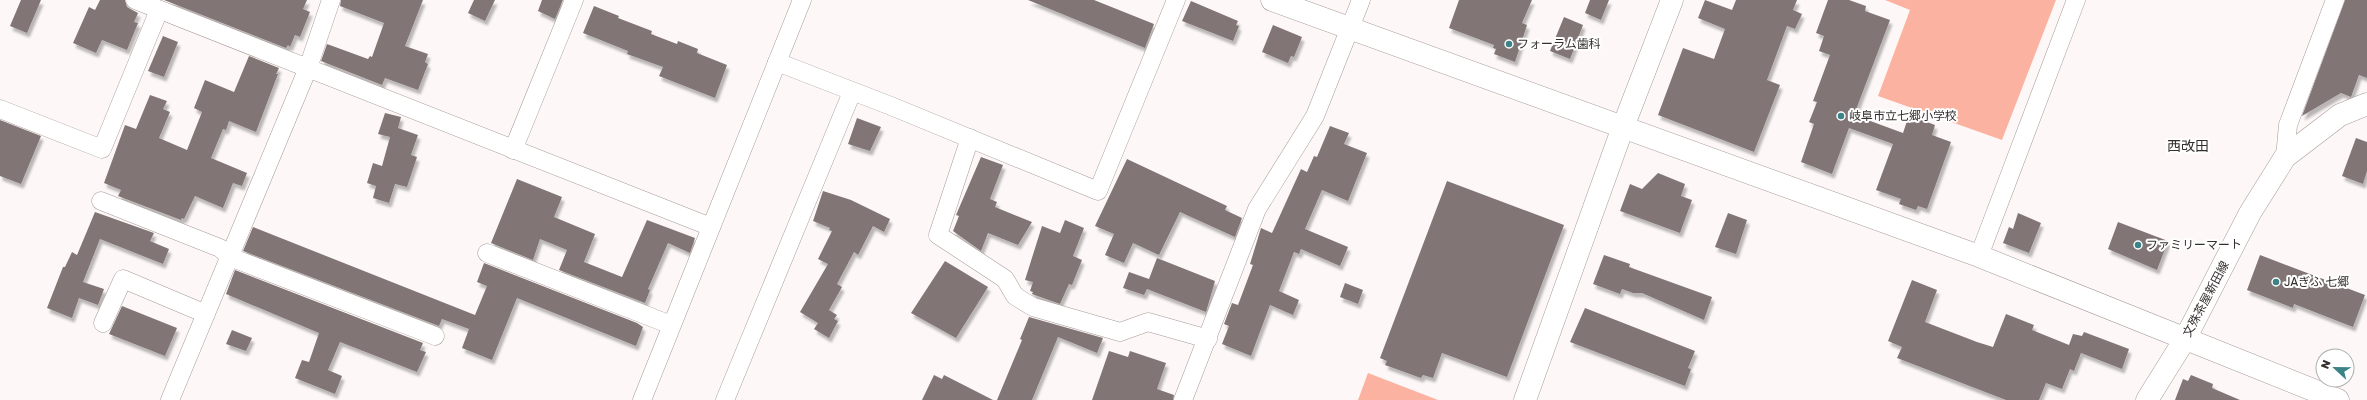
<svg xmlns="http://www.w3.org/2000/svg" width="2367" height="400" viewBox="0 0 2367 400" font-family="'Golos Text','Noto Sans JP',sans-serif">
<defs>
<filter id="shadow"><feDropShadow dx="2.5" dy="4.5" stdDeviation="1" flood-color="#0004"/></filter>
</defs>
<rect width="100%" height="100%" fill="#fdf8f7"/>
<g fill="#fcb2a0">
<path d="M1885,0H2056L2002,140L1878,96L1910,10Z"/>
<path d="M1368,373L1438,400H1358Z"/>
</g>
<g fill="#817674" filter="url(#shadow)">
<path d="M21,0H41L27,33L10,26Z"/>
<path d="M100,0H125L127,7L138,13L134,22L138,23L127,50L102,40L96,53L73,43L89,7L95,10Z"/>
<path d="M164,0H307L303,9L310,12L300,37L295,35L290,47L288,45L286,48Z"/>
<path d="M341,0H423L405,46L428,54L425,62L428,64L418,90L385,78L382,85L321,61L327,44L368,59L370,56L372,57L384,23L340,6Z"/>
<path d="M474,0H495L485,21L468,13Z"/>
<path d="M542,0H563L555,19L538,11Z"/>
<path d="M1028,0H1094L1154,24L1145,48Z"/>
<path d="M1459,0H1532L1522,23L1527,25L1515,62L1494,54L1496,49L1493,48L1494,45L1449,28Z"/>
<path d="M1590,0H1609L1601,20L1585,13Z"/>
<path d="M1705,0L1732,10L1736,0H1797L1793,10L1802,14L1795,29L1787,26L1767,80L1780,85L1754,152L1658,115L1683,48L1714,59L1725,29L1698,18Z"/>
<path d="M1828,0H1849L1866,6L1865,11L1890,20L1854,115L1903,133L1909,115L1935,125L1932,135L1951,142L1927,209L1918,206L1916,210L1899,204L1901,199L1876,190L1893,144L1849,128L1832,174L1801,162L1814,124L1809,122L1817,102L1813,101L1830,55L1819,51L1824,36L1816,33Z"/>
<path d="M2345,0H2367V78L2359,75L2351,97L2341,93L2302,116Z"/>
<path d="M1191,1L1238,21L1236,25L1239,26L1233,41L1182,21Z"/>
<path d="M594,6L619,16L618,18L652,31L651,34L677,44L678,41L698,49L697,53L727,65L715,98L659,76L663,67L627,54L628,51L583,33Z"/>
<path d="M1564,17L1583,25L1570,59L1550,51Z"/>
<path d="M1273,25L1302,37L1294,57L1291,56L1288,63L1262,52Z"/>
<path d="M163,36L178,42L164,77L148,71Z"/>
<path d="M249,56L279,68L276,74H278L256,132L229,121L226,130L223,129L211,158L247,173L242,186L233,183L223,208L195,196L184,219L182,218L181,220L118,196L121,190L104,183L125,125L136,129L150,95L167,101L163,109L170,112L159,138L187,150L202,112L194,108L205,80L234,92Z"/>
<path d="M385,113L401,117L398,128L418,135L411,155L417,157L407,187L395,184L389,203L373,198L376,186L367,183L373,163L382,166L390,137L378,134Z"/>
<path d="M857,118L881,127L870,151L848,144Z"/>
<path d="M0,120L41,136L21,184L0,176Z"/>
<path d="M1330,126L1349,133L1344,144L1367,153L1348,201L1322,190L1305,229L1348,247L1340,266L1301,249L1299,254L1294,252L1279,291L1299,300L1293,315L1270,305L1251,356L1222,344L1229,326L1224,324L1232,303L1238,305L1253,265L1250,264L1261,228L1272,233L1301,169L1307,172L1314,156L1317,157Z"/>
<path d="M2356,138L2367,142V171L2363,184L2342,176Z"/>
<path d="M981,157L1003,165L990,199L997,202L995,207L1032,222L1018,245L988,233L981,251L953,231L959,216L956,215Z"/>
<path d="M1127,159L1227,206L1225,210L1242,218L1235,237L1180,212L1159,255L1133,243L1124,263L1105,255L1114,234L1095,226Z"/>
<path d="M1658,173L1685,184L1681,196L1692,200L1680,233L1620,211L1630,184L1642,189Z"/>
<path d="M517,179L562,197L554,217L595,234L584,262L622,277L647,220L695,238L690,253L668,243L648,289L650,290L645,303L559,270L567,250L540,239L533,260L491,243Z"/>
<path d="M1447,181L1564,225L1507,377L1442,353L1433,378L1423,375L1421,378L1385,365L1387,361L1380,358Z"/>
<path d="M823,191L851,200L890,219L884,232L873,226L858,255L854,252L837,284L842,287L829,310L837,315L834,319L838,321L829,338L814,329L818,323L800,312L828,264L818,259L832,231L829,230L830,228L813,221Z"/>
<path d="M95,212L154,233L150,241L169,249L163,264L100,239L83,282L104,289L98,305L79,298L72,318L47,308L63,267H65L72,252L77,255Z"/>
<path d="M1728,213L1747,220L1736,254L1715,247Z"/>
<path d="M2018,213L2041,223L2029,253L2003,243L2009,227L2013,229Z"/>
<path d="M1065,220L1084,228L1073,256L1082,260L1072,285L1069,284L1060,304L1032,294L1033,292L1030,291L1033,282L1025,280L1042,226L1060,233Z"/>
<path d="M2118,222L2168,241L2157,270L2108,249Z"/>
<path d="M253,227L475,315L487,286L477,282L484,263L637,323L643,327L636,346L517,298L492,360L462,348L469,329L442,319L439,326L431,323L243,251Z"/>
<path d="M1604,255L1630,264L1629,267L1712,297L1704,320L1642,293H1633L1622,289L1620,294L1593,284Z"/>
<path d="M2260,255L2365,295L2353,327L2294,304L2293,308L2247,290Z"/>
<path d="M1157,258L1215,281L1206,312L1147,289L1144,295L1123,288L1129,272L1149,279Z"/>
<path d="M945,261L988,287L956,338L911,313Z"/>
<path d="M235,270L423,343L420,350L426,352L417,372L340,342L328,370L342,376L335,394L295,378L302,360L309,362L319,333L226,294Z"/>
<path d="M1912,280L1937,290L1925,322L1977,342L1993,347L2006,314L2034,325L2032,330L2069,345L2073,334L2082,336L2084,332L2129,349L2122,369L2081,353L2074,371L2070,369L2062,389L2046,383L2039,400H2006L1897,358L1902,347L1888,341Z"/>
<path d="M1345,283L1363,290L1358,304L1340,297Z"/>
<path d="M122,306L177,328L165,356L109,334Z"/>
<path d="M1585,308L1695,351L1688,368L1691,369L1685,386L1570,342Z"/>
<path d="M1029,317L1103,338L1097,353L1058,337L1032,400H997L1022,340L1020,339Z"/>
<path d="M232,330L252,338L246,351L226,344Z"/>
<path d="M1109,351L1128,357L1130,351L1166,363L1157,389L1174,395L1173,400H1092Z"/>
<path d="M934,375L942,379L944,375L993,400H922Z"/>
<path d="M2191,375L2213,384L2212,388L2240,400H2175L2183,379L2188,381Z"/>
</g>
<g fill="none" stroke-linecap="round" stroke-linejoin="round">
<defs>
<g id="minor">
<path d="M135,0L711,227"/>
<path d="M777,62L891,106L1098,191L1176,0"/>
<path d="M0,109L102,149L159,10"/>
<path d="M970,138L938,235L1005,279L1015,296L1033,307L1120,332L1148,322L1208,339"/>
<path d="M513,150L574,0"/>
<path d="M2285,157L2288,125L2335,0"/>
<path d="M101,201L220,248L230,257L435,336"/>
<path d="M487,253L671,325"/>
<path d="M1979,256L2076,0"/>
<path d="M103,323L123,279L206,314"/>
<path d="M170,400L308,68L331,0"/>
<path d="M642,400L802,0"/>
<path d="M725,400L852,92"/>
<path d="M1183,400L1257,209L1315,116L1361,0"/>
</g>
<g id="tertiary">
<path d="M1272,0L1979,256L2338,400"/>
<path d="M1525,400L1623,127L1672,0"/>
</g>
<path id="secondary" d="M2147,400L2185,339L2250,213L2285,157L2340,115L2367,104"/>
</defs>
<use href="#minor" stroke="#a79b98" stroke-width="19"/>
<use href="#tertiary" stroke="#a79b98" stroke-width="23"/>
<use href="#secondary" stroke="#a79b98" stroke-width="23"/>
<use href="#minor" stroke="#fff" stroke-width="18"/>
<use href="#tertiary" stroke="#fff" stroke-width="22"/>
<use href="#secondary" stroke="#fff" stroke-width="22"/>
</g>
<g fill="#3b8386" stroke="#fff" stroke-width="1.5">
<circle cx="1509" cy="44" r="4"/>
<circle cx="1841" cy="116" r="4"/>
<circle cx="2138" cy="245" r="4"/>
<circle cx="2276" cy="282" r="4"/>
</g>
<g text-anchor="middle" stroke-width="4" stroke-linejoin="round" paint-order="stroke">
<g font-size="12" fill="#35302f" stroke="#fff" text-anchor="start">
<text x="1517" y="48">フォーラム歯科</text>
<text x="1849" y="120">岐阜市立七郷小学校</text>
<text x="2146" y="249">ファミリーマート</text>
<text x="2284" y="286">JAぎふ 七郷</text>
</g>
<g font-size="12" fill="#35302f" stroke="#fff">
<text transform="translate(2206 299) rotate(-62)" y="4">文殊茶屋新田線</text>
</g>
<g font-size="14" fill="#35302f" stroke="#fff">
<text x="2188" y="151">西改田</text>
</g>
</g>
<g transform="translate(2335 368) rotate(292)"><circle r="19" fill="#ffffff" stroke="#aeacac"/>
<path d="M0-3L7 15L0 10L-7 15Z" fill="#3b8386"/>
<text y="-6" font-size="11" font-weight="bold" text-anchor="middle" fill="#35302f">N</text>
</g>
</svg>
